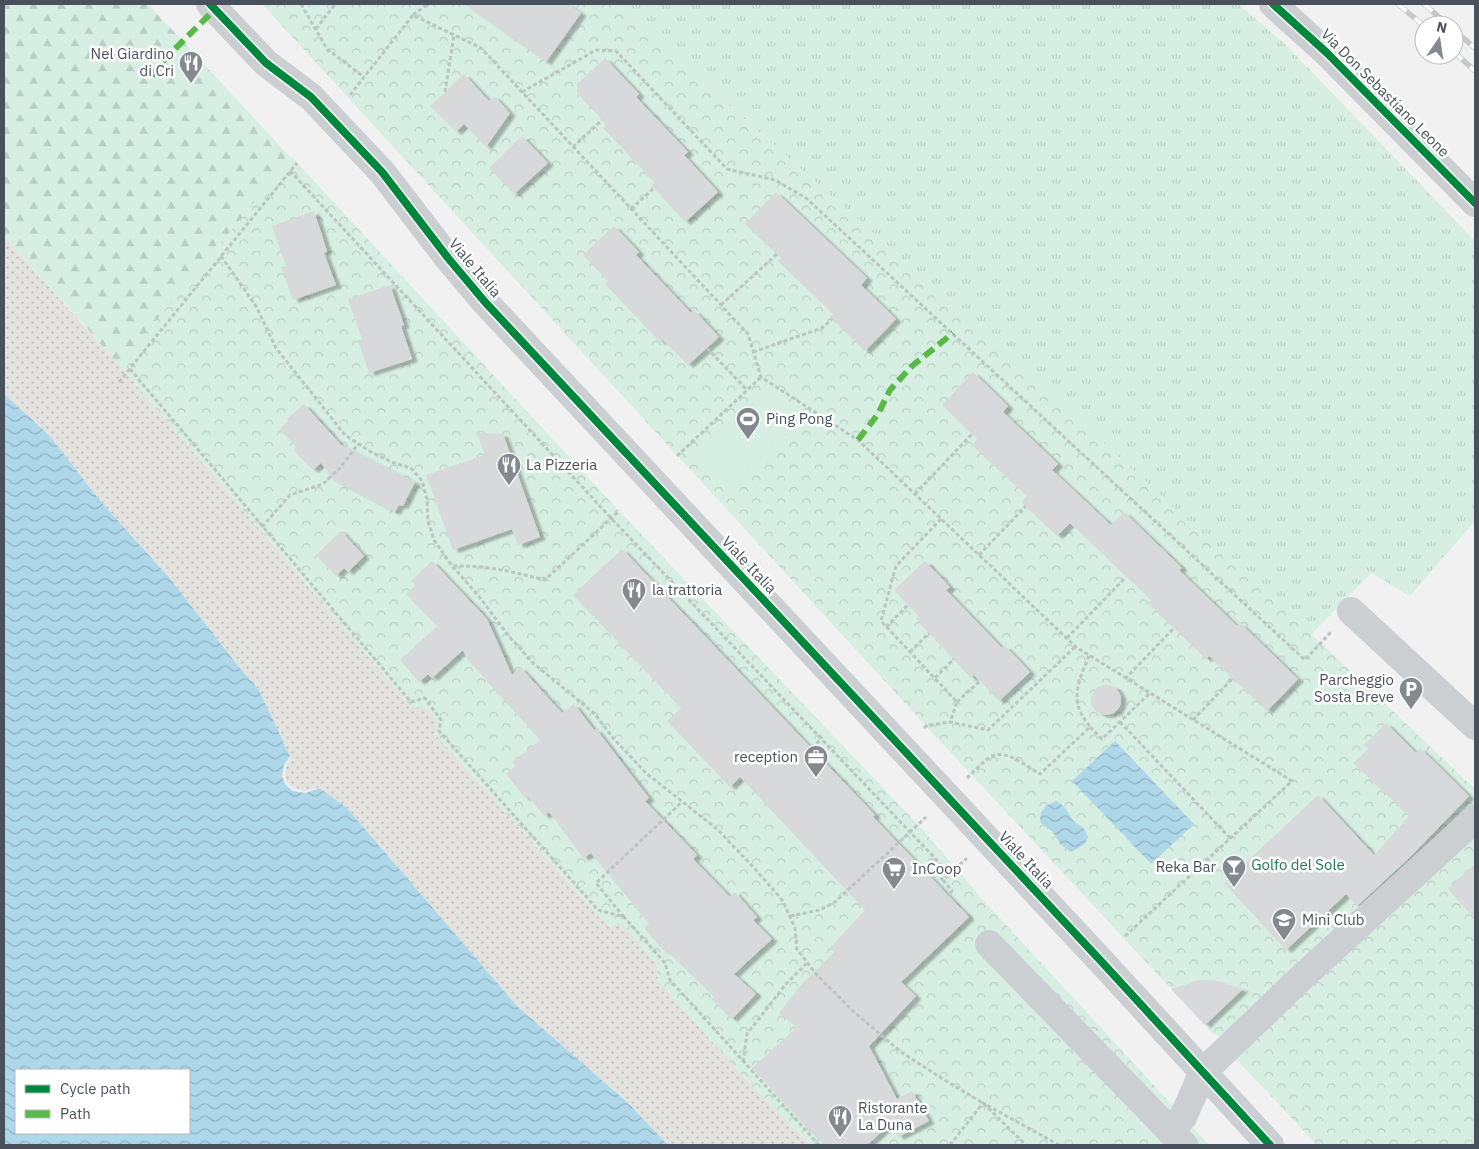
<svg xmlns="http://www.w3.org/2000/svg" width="1479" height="1149" viewBox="0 0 1479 1149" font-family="'IBM Plex Sans',sans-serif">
<defs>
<pattern id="grass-tufts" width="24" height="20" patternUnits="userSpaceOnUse" patternTransform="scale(1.25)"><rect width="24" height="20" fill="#d7efe2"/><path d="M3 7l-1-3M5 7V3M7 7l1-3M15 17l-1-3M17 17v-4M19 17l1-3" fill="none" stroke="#bacfc4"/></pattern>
<pattern id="forest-firs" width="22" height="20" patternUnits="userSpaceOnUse" patternTransform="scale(1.25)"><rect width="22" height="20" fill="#d7efe2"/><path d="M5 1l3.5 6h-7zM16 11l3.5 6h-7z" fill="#bacfc4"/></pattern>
<pattern id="sand-dots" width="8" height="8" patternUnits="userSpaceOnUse" patternTransform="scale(1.25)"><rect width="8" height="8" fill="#e4e2de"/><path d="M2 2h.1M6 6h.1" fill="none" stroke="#bbbab7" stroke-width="1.8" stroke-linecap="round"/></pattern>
<pattern id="park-crowns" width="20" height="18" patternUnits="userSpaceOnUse" patternTransform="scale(1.25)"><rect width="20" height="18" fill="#d7efe2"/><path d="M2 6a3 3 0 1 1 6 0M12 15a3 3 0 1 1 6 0" fill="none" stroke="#bacfc4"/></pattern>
<pattern id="water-waves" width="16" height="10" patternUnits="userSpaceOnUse" patternTransform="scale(1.25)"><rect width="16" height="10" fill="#aed8ea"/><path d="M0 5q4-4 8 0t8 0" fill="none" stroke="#90b2c1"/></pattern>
<filter id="shadow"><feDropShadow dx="5.5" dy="3" stdDeviation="1" flood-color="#0004"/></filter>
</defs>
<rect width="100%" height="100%" fill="#f1f1f1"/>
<path fill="url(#grass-tufts)" d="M614,4H1238L1286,45L1475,241V521L1410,596L1371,573L1311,635L937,289Z"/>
<path fill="url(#forest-firs)" d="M4,4H148L619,511L921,828L811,1145L412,708L85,326L4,237Z"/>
<path fill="url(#sand-dots)" d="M4,237L119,365L412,708L425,707L438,721L435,734L587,903L610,927L620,922L657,964L658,981L752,1086L811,1145H668L627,1102L517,1006L346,807L305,793L285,784L282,776L290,756L259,690L239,667L167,575L102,503L49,435L4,394Z"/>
<g fill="url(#park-crowns)">
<path d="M262,4H614L937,289L1321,643L1475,789V1145H1317L1236,1059L1248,1048L1232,1030L1224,1037L1213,1034L926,726Z"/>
<path d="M292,157L619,511L921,828L985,902L1209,1145H811L752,1086L658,981L656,964L620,922L610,927L587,903L435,734L438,721L425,707L412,708L119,365Z"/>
</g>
<path fill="#d7efe2" d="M770,392L798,423L726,488L698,458Z"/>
<g fill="url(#water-waves)" fill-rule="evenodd">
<path d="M4,394L49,435L102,503L167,575L239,667L259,690L290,756L284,766L285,784L305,793L319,788L346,807L517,1006L627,1102L668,1145H4ZM16,1070H189V1133H16Z"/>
<path d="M1115,741L1194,824L1151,864L1072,781Z"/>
<path d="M1056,801C1070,808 1067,816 1075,822C1082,827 1085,828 1088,837L1085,844L1071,852L1060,844L1053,832L1042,824L1040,820L1041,812L1046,806Z"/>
</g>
<path fill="#f1f1f1" d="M292,755L286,766L285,776L287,783L294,788L305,791L321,787L319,788L305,793L293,791L285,784L282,776L284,765Z"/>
<g fill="#d8d9db" filter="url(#shadow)">
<path d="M464,4H568L581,13L546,62Z"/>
<path d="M605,58L639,94L636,97L688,152L684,155L718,192L685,222L652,186L655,183L603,128L606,124L577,93V84Z"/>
<path d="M464,74L489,101L494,96L510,113L486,147L464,124L456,132L430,106Z"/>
<path d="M522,136L548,163L514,194L489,168Z"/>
<path d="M776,192L867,278L861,285L896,319L865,351L830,317L833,314L778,261L781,258L745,224Z"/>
<path d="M314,211L327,251L324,253L336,285L293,300L281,267L286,266L272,226Z"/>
<path d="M614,226L639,252L636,255L691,313L694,310L719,337L688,365L663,340L660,342L605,284L608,281L583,255Z"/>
<path d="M390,285L404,325L401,326L412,359L369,373L358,340L362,339L348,299Z"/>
<path d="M973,372L1008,406L1003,412L1058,464L1052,470L1111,525L1124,512L1182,568L1179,570L1237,626L1240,623L1298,679L1267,711L1209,656L1206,659L1148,603L1151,600L1070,523L1057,536L1021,502L1027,496L972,445L977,439L942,405Z"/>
<path d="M304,404L341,445L415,482L403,506L399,505L395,512L333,479L321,463L313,470L293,450L296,447L280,429L288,421L287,419Z"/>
<path d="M477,433L503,434L540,537L518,545L512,529L453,550L426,475L485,455Z"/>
<path d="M341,531L364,556L348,572L344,568L336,576L316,555Z"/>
<path d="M622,549L875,815L873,817L969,917L901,982L916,996L869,1046L897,1099L912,1091L929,1121L898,1137L891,1123L867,1145H823L752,1068L797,1027L779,1013L800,986L834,952L830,948L865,910L740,777L730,787L667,721L681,708L573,595Z"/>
<path d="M432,561L487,619L512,675L520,667L562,713L574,704L594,730L596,729L649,798L645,801L697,855L693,859L730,897L735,892L757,917L753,920L772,939L734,974L756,994L732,1019L711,999L714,997L665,949L663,950L644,928L649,924L591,853L583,858L549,812L544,816L528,796L525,798L506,774L516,766L512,762L540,740L468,660L463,650L432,678L428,674L419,682L400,660L437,626L406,594L415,585L411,581Z"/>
<path d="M925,561L950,587L946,590L1002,648L1005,646L1030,672L999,701L974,675L971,678L916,619L919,617L894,590Z"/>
<circle cx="1106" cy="700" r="15"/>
<path d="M1386,723L1416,753L1420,748L1469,796L1411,856L1357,906L1346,894L1286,950L1224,883L1318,795L1374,855L1409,816L1353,763L1368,749L1364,745Z"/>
<path d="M1475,864V919L1448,889Z"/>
<path d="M1200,980H1214L1243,989L1205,1025L1171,989Z"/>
</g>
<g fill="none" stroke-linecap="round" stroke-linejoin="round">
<g stroke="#bbc5c2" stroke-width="3" stroke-dasharray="4 2.5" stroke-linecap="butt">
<path d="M301,4L327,49L364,77"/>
<path d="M413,15L428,4"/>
<path d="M316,29L335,4"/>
<path d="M445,92L454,35"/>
<path d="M522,92L596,50L616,51L727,169L775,180L806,198L1305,660L1332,631"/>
<path d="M350,95L413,15L481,48L748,334L761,377L858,440L1076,647L1292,781L1123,938"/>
<path d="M573,147L602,120"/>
<path d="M290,171L611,518L950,874"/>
<path d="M631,209L654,188"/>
<path d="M221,256L256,306L276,348L345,435L371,452L394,463L411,468L422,481L427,499L428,521L434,540L449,562L481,599L508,635L533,663L595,714L613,738L646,773L717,829L756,870L783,901L795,928L797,949L816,974L854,1012L901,1052L943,1079L983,1103L1026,1145"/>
<path d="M721,305L777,254"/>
<path d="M707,348L747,390"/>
<path d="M753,352L822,328L832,319"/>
<path d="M130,369L411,702L425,698L441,720L439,731L598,910L624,917L665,963L670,980L819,1145"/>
<path d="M119,382L297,163"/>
<path d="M677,456L761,377"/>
<path d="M915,494L972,434"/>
<path d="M941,519L896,566L881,621L957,702L950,722"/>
<path d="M262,527L290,495L323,484L340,468L358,444"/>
<path d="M979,555L1026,506"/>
<path d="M453,566C485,565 514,572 545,580L619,511"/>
<path d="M886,627L908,605"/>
<path d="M1067,638L1126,577"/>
<path d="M910,652L929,633"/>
<path d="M935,678L954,659"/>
<path d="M1125,679L1174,628"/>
<path d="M957,702L980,681"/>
<path d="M1193,720L1233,678"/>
<path d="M1120,722L1230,838"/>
<path d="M1090,727L1102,739L1149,694"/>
<path d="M924,728L926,726L950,722L988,730L1075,647"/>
<path d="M812,748L821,739"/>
<path d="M967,778C975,771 983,761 992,756C1007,749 1027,767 1040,774L1090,727C1087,722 1083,718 1081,713C1071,695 1082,673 1089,656"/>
<path d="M932,878L936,873L943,880L967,858"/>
<path d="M943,880L952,891L948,895"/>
<path d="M790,916L820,910L835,902L926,817"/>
<path d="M624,917L596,883L682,802"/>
<path d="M743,1062L747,1034L786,984L807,963"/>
<path d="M950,1145L983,1103L1059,1145"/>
</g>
<g stroke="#cccfd2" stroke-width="28">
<path d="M210,4L266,63L311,97L382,172L448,258L485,302L1100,960L1270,1145"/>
<path d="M1273,4L1327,53L1475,203"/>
<path d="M1351,611L1475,726"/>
<path d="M989,944L1184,1145"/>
<path d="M1170,1130L1183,1117L1203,1072L1299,980L1475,819"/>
</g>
<defs>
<g id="rail">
<path d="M1398,4L1424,26"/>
<path d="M1424,4L1448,25"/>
<path d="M1454,30L1475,48"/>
<path d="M1454,52L1475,71"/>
</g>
</defs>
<use href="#rail" stroke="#c6c8ca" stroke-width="5.5"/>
<use href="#rail" stroke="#fff" stroke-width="4" stroke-dasharray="11" stroke-linecap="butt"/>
<g stroke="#58b947" stroke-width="6" stroke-dasharray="12 6" stroke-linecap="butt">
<path d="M152,76L162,62L215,9"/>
<path d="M858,440L878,414L890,390L912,366L953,333"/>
</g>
<defs>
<g id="cycleway">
<path d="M210,4L266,63L311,97L382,172L448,258L485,302L1100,960L1270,1145"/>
<path d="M1273,4L1327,53L1475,203"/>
</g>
</defs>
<use href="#cycleway" stroke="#fff" stroke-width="11"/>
<use href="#cycleway" stroke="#00873e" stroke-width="8"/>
</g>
<defs>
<symbol id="restaurant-pin" viewBox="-11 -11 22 30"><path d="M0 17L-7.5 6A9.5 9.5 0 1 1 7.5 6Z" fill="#848990" stroke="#fff"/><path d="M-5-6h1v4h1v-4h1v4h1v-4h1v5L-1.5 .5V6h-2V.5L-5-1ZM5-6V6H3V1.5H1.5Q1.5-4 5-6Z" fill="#fff"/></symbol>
<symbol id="stadium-pin" viewBox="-11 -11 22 30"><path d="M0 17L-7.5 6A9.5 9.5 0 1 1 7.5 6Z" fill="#848990" stroke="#fff"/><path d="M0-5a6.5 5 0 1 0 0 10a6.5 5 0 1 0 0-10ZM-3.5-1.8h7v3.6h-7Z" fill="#fff"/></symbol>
<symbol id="parking-pin" viewBox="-11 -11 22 30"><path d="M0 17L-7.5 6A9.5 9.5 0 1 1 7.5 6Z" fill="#848990" stroke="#fff"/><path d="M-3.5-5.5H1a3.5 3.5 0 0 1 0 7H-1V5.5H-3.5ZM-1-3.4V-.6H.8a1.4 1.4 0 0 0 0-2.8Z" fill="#fff"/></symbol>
<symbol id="office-pin" viewBox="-11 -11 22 30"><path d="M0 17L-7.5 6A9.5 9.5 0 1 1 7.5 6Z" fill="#848990" stroke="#fff"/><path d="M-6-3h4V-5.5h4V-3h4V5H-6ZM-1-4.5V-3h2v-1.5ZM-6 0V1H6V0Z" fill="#fff"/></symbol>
<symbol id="bar-pin" viewBox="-11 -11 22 30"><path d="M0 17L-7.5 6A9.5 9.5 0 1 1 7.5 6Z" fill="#848990" stroke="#fff"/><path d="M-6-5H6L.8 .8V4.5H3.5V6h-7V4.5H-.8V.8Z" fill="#fff"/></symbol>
<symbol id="supermarket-pin" viewBox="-11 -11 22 30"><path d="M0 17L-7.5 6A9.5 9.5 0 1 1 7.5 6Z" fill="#848990" stroke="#fff"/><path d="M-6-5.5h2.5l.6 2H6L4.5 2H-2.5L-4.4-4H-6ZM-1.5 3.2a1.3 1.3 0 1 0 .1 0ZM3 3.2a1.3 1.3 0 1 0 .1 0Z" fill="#fff"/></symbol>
<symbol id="school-pin" viewBox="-11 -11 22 30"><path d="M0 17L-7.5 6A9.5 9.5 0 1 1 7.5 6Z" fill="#848990" stroke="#fff"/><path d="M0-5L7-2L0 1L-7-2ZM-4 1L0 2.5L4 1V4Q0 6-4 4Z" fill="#fff"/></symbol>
</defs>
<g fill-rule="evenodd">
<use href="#restaurant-pin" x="177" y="49" width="28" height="38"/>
<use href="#stadium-pin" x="734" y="405" width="28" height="38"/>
<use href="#restaurant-pin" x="495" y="451" width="28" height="38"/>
<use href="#restaurant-pin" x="620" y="576" width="28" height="38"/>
<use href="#parking-pin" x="1397" y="675" width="28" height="38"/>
<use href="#office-pin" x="802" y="743" width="28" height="38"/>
<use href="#bar-pin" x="1220" y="853" width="28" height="38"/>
<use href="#supermarket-pin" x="880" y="855" width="28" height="38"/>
<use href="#school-pin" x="1270" y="906" width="28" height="38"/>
<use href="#restaurant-pin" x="826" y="1103" width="28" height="38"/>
</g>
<g text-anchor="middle" stroke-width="5" stroke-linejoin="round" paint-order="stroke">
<g font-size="15" fill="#49515c" stroke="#fff" text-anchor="start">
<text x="174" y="59" text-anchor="end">Nel Giardino<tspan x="174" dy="17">di Cri</tspan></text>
<text x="766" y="424">Ping Pong</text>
<text x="526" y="470">La Pizzeria</text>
<text x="652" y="595">la trattoria</text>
<text x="1394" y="685" text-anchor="end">Parcheggio<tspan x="1394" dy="17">Sosta Breve</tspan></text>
<text x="798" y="762" text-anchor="end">reception</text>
<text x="1216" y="872" text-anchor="end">Reka Bar</text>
<text x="912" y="874">InCoop</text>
<text x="1302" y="925">Mini Club</text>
<text x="858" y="1113">Ristorante<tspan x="858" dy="17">La Duna</tspan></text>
</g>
<g font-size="15" fill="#49515c" stroke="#fff">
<text transform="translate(1385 93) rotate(45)" y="5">Via Don Sebastiano Leone</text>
<text transform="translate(475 268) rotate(50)" y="5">Viale Italia</text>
<text transform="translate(749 565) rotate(47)" y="5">Viale Italia</text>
<text transform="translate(1026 860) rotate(47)" y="5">Viale Italia</text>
</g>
<g font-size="15" fill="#1d7a53" stroke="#fff">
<text x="1298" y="870">Golfo del Sole</text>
</g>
</g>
<rect width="1479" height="1149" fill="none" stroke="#49515c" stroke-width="10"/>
<rect x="15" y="1069" width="175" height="65" fill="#ffffff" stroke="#b6b9be"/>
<rect x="25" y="1085" width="25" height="8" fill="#00873e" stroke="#b6b9be"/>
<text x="60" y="1094" font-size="15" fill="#49515c">Cycle path</text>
<rect x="25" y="1110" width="25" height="8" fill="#58b947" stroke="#b6b9be"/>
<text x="60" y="1119" font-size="15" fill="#49515c">Path</text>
<g transform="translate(1439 40) rotate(13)"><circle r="24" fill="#ffffff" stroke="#b6b9be"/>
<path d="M0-4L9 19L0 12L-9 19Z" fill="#848990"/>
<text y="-8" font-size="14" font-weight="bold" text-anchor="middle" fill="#49515c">N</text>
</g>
</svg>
